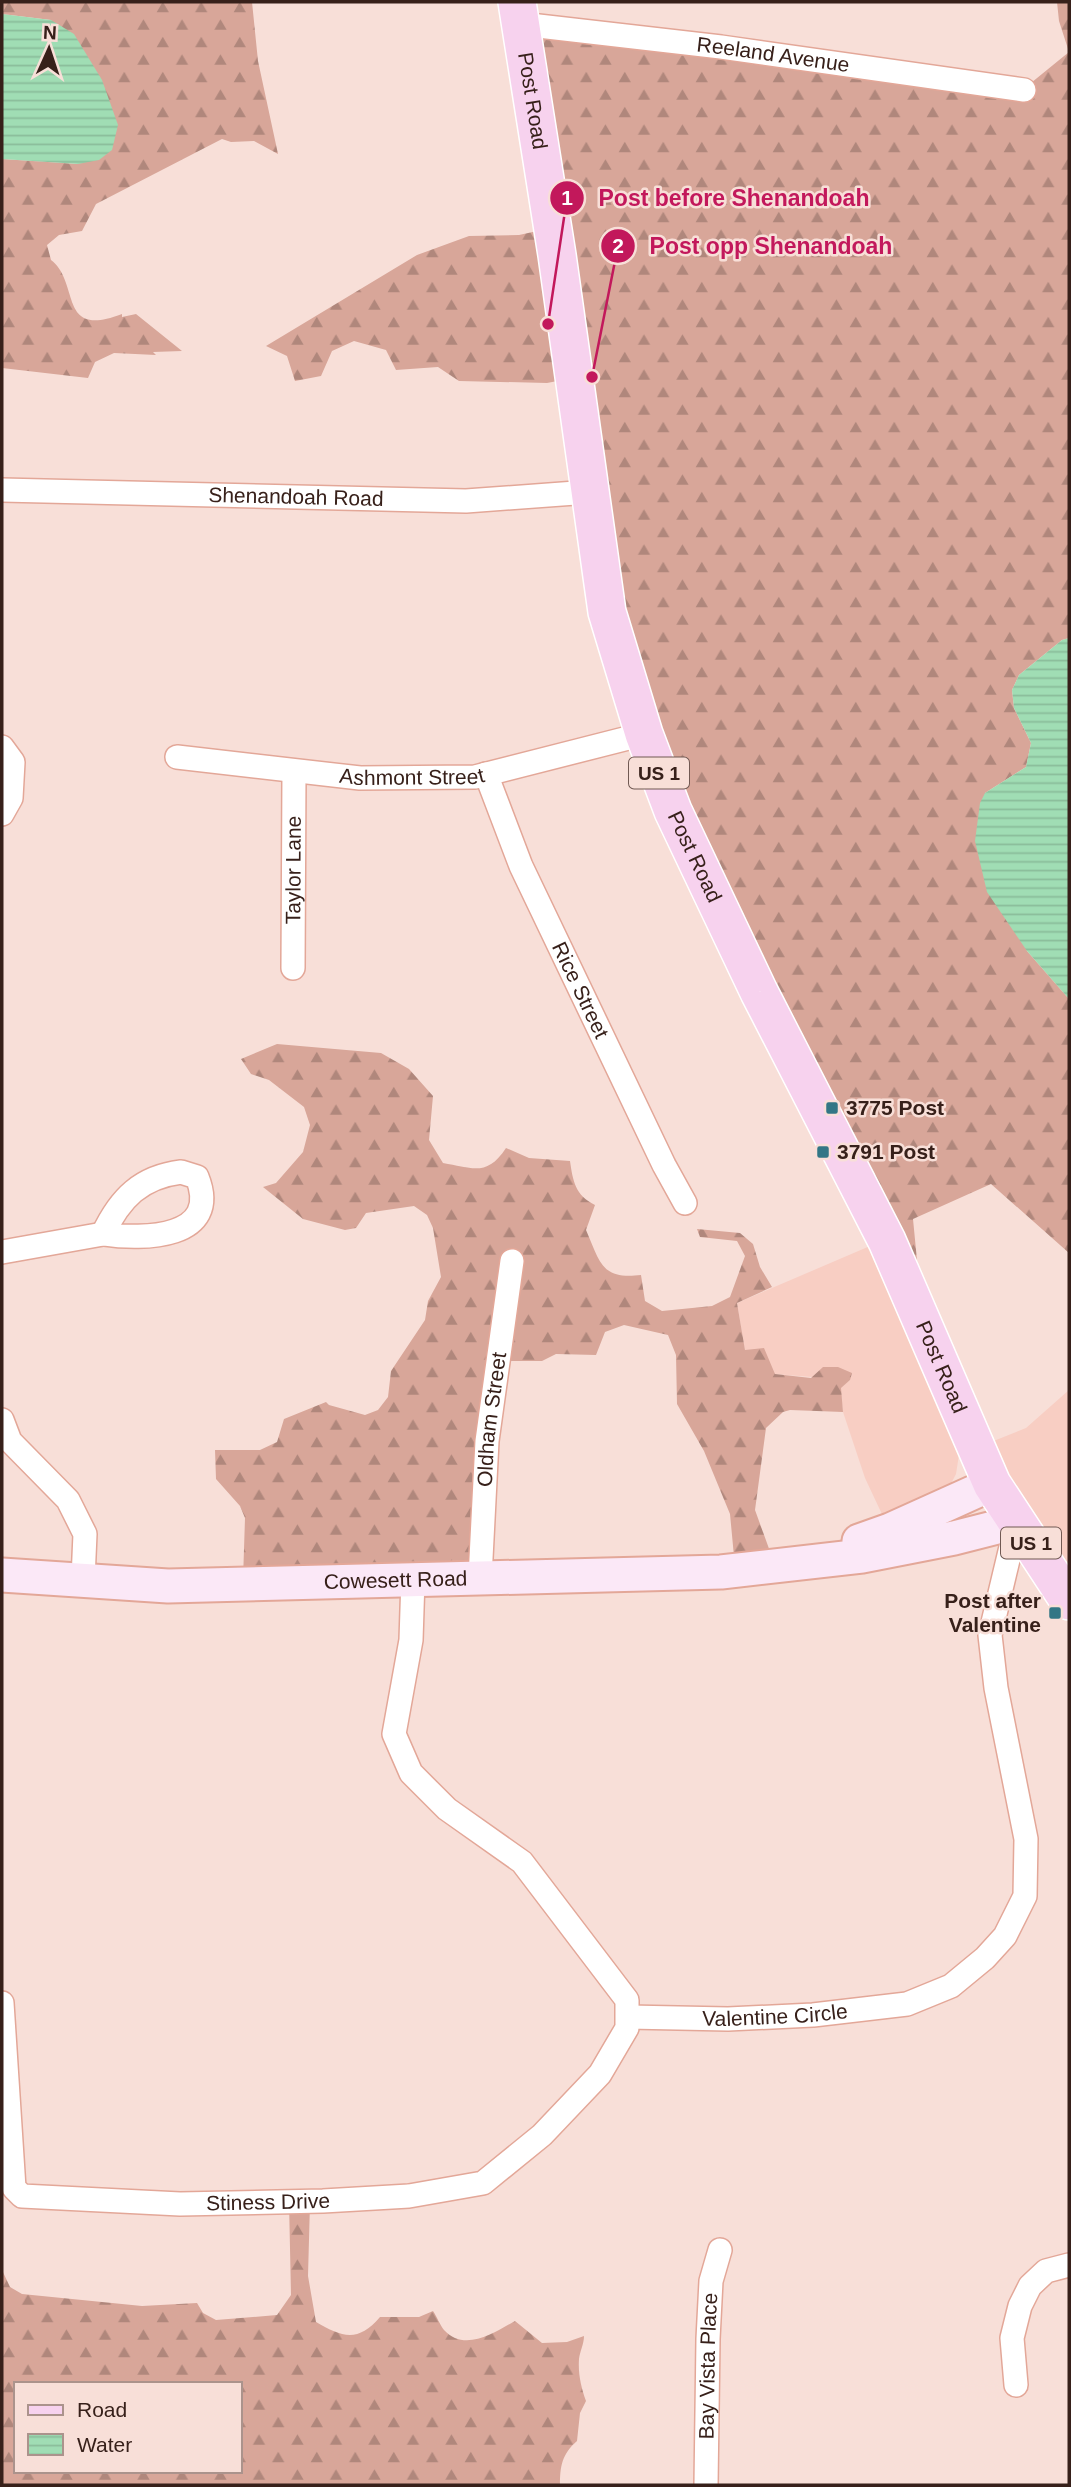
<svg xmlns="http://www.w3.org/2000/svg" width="1071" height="2487" viewBox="0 0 1071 2487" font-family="Arial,sans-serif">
<defs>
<pattern id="forest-firs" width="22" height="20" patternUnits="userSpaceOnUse" patternTransform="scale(1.75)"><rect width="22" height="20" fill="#d8a699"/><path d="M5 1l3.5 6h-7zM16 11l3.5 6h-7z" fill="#b0877c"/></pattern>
<pattern id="water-rules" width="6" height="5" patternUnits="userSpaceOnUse" patternTransform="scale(1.75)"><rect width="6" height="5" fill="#a0ddb4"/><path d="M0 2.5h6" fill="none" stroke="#8abd9a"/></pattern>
</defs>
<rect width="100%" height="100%" fill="#f8dfd8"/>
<g fill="#f8cec3">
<path d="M884,1240L963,1429L956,1474L943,1499L888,1527L865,1478L843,1412L840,1388L850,1380L774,1374L745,1351L737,1303Z"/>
<path d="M1069,1390V1601L976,1448L1026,1428Z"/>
</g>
<g fill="url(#forest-firs)" fill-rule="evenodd">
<path d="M2,2H252L258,61L278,154L254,141L231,142L222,139L96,204L82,231L59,235L47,245L51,260C81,283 57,339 122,314V317L136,314L182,351L153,352L156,355L114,353L95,362L88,378L2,368V159L78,164L51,20L2,14Z"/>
<path d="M1057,2H1069V638L1062,640L1019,675L1012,690L1014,708L1031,743L1026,767L985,793L1027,951L1069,999V1253L991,1184L913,1219L923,1322L651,735L573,378L547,383L459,381L438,367L396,370L386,350L354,341L332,351L321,376L295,381L287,356L266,346L417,255L469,236L519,235L551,228L523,22L1026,87L1069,52L1059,21Z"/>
<path d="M277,1044L381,1053L409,1069L433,1096L429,1140L443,1163C473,1168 487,1177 506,1148L529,1158L570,1161C573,1181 575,1195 595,1205L586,1230C600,1262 601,1280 641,1275L645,1301L662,1311L712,1306L730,1297L745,1256L737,1241L700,1237L697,1229L740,1233L753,1244L760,1267L772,1287L737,1303L745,1350L764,1348L775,1374L811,1378L823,1367H838L852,1373L850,1380L841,1388L843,1412L790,1410L783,1412L766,1428L755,1510L772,1557L735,1567L730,1514L704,1451L677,1404L676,1355L668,1335L624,1325L605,1332L596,1355L556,1354L542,1361H498L476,1571L243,1580L245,1518L240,1506L216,1479L215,1450H260L277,1442L284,1419L326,1402L329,1405L365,1415L378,1410L388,1397L391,1371L425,1320L428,1301L441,1277L433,1228L427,1215L414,1206L366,1213L356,1228L345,1230L303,1219L263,1187L276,1183L303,1152L310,1125L304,1107L269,1080L251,1074L241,1059Z"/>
<path d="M289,2202L310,2203L308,2276L316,2322C342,2337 358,2343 380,2317H419L433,2311C437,2317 440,2325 444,2330C465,2353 495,2332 515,2321L542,2343L567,2342L584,2336C584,2344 580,2351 579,2359C578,2374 581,2387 586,2401L580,2413L577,2441C562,2454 560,2466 560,2485H2V2270L10,2287L22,2294L142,2306L197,2303L203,2313L216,2320L277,2315L291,2295ZM16,2384H240V2471H16Z"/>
</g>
<g fill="url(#water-rules)">
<path d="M2,14L51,20L74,34L102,80L118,125L112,150L99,160L78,164L2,159Z"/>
<path d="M1069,638V999L1027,951L987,892L975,841L980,803L985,793L1026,767L1031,743L1014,708L1012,690L1019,675L1062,640Z"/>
</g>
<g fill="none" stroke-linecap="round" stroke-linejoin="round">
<defs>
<g id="street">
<path id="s1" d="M521,24L721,47L1024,90"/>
<path id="s2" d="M2,490L466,501L589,492"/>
<path d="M2,747L13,762L11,798L2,814"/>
<path id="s3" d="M177,757L360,778L475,777L644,734"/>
<path id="s4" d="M486,774L521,866L664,1165L685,1203"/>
<path id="s5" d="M293,968L294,772"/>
<path d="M181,1172L197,1177C222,1239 143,1240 103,1234C120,1198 141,1177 181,1172Z"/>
<path d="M2,1252L103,1234"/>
<path d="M2,1420L10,1441L68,1500L85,1534L83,1579"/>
<path id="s6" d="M480,1578L487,1441L512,1261"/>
<path id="s7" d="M2,2003L14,2188L22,2196L180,2204L323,2201L409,2196L483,2183L542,2135L600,2074L627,2028V2000L522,1862L447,1809L411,1773L394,1734L411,1640L413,1579"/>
<path id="s8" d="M628,2017L728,2019L813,2015L907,2004L951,1986L985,1958L1005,1936L1025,1896L1026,1839L996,1688L990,1635L1017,1522"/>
<path d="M1016,2385L1012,2338L1020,2306L1030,2286L1046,2271L1069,2265"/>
<path id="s9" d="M706,2485L708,2339L711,2281L720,2250"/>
</g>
<g id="secondary">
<path d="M859,1541L890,1530L992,1484"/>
<path id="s10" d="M2,1575L168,1586L721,1572L862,1556L954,1538L1017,1522"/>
</g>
<g id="primary">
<path id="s11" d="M517,2L557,255L607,612L644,734L673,811L759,992L887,1241L992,1484L1069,1601"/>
</g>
</defs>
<use href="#street" stroke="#e3a798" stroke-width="26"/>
<use href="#secondary" stroke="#e3a798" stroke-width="37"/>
<use href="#primary" stroke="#fff" stroke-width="40"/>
<use href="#street" stroke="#fff" stroke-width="23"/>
<use href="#secondary" stroke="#fbe8f7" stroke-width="33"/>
<use href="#primary" stroke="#f7d2ee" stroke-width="37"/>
</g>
<g fill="#327685" stroke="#f8dfd8" stroke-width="2.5">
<rect x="825" y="1101" width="14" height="14" rx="3.5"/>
<rect x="816" y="1145" width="14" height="14" rx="3.5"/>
<rect x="1048" y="1606" width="14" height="14" rx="3.5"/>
</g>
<g text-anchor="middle" stroke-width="5" stroke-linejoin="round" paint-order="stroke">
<g fill="#f8dfd8" stroke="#715953" stroke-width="2">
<rect x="629" y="757.5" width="60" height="31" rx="5"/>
<rect x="1001" y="1527.5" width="60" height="31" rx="5"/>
</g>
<g font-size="19" font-weight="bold" fill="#37201a">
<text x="659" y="780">US 1</text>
<text x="1031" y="1550">US 1</text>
</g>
<g font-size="21" fill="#37201a" stroke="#f8dfd8">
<text dy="7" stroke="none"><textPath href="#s1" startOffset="254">Reeland Avenue</textPath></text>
<text dy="7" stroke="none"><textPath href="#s11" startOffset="100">Post Road</textPath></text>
<text dy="7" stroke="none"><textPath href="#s2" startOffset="294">Shenandoah Road</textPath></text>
<text dy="7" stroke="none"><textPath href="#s3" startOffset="236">Ashmont Street</textPath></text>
<text dy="7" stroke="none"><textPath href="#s11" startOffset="877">Post Road</textPath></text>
<text dy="7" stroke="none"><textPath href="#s5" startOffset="98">Taylor Lane</textPath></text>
<text dy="7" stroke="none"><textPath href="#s4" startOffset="236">Rice Street</textPath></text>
<text dy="7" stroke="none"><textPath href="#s11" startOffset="1444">Post Road</textPath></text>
<text dy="7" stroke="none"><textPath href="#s6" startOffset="159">Oldham Street</textPath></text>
<text dy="7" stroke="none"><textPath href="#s10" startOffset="394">Cowesett Road</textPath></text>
<text dy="7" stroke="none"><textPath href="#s8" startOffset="147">Valentine Circle</textPath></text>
<text dy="7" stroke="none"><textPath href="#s7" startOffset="443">Stiness Drive</textPath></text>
<text dy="7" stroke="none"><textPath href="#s9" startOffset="119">Bay Vista Place</textPath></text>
</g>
<g font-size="21" font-weight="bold" fill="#37201a" stroke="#f8dfd8" text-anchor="start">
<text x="846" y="1115">3775 Post</text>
<text x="837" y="1159">3791 Post</text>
<text x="1041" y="1608" text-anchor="end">Post after<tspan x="1041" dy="24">Valentine</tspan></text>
</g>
</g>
<path fill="none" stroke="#c2185b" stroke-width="2.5" d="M548 324L567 198M592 377L618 246"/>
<g fill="#c2185b" stroke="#f8dfd8" stroke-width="2.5">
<circle cx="548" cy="324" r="7"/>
<circle cx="592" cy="377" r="7"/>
<circle cx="567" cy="198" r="18"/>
<circle cx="618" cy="246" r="18"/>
</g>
<g font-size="21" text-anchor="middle" font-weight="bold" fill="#fff">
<text x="567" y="205">1</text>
<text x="618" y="253">2</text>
</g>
<g font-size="23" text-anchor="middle" font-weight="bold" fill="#c2185b" stroke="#f8dfd8" stroke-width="5" stroke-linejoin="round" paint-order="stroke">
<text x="734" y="206">Post before Shenandoah</text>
<text x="771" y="254">Post opp Shenandoah</text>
</g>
<rect width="1071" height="2487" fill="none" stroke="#37201a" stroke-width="7"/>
<rect x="14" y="2382" width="228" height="91" fill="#f8dfd8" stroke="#ab938c" stroke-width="2"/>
<rect x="28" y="2405" width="35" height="10" fill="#f7d2ee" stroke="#ab938c" stroke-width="2"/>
<text x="77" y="2417" font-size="21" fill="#37201a">Road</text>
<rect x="28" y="2434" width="35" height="21" fill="url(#water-rules)" stroke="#ab938c" stroke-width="2"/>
<text x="77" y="2452" font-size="21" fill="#37201a">Water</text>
<g transform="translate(49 49) rotate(3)" stroke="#f8dfd8" stroke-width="5" paint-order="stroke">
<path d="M0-5L12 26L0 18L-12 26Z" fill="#37201a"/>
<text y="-10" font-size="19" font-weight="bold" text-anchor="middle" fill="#37201a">N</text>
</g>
</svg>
